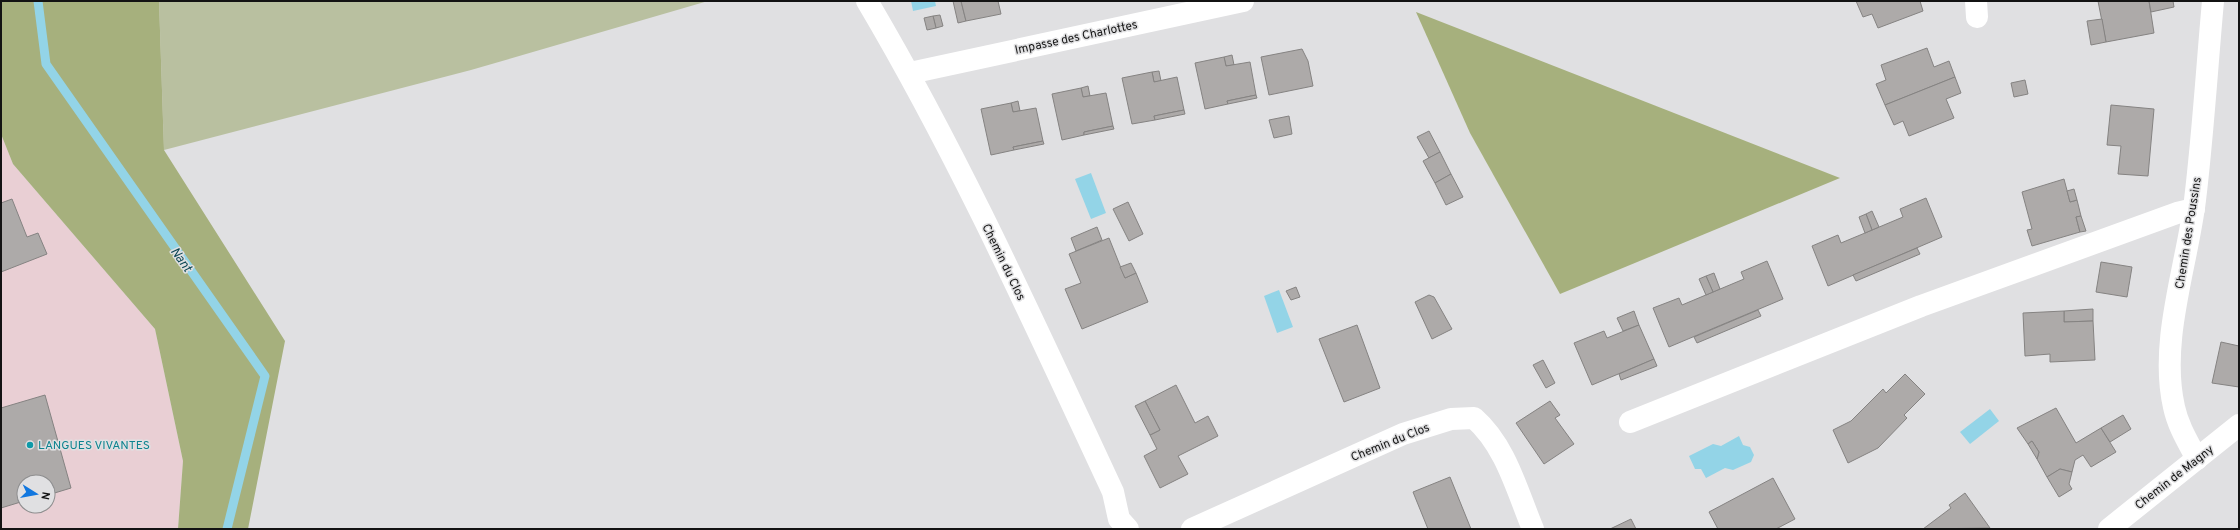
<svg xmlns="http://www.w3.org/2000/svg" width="2240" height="530" viewBox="0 0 2240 530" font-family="Overpass,sans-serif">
<rect width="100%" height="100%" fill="#e0e0e2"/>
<path fill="#e9cfd4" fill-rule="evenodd" d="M1,134L13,164L155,329L183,461L178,529H1ZM24,482H48V506H24Z"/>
<path fill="#b9c0a0" d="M159,1H708L471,70L164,150Z"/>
<g fill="#a6b07d">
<path d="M1,1H159L164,150L285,341L248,529H178L183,461L155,329L13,164L1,134Z"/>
<path d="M1416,12L1840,178L1560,294L1470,133Z"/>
</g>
<g fill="#93d4e7">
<path d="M911,1H935L936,6L913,11Z"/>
<path d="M1091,173L1106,213L1091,219L1075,179Z"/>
<path d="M1279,290L1293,327L1277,333L1264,296Z"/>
<path d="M1990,409L1999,421L1970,444L1960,432Z"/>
<path d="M1739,436L1743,445L1750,447L1754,455L1751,462L1733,470L1725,468L1706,478L1701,469H1695L1689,456L1713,444L1721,446Z"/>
</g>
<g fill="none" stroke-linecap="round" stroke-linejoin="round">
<path stroke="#93d4e7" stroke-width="9" d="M38,1L46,64L265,376L227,529"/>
</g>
<g fill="#adaaa9" stroke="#858382">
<path d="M953,1H961L966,21L958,23Z"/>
<path d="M961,1H998L1001,14L966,21Z"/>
<path d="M1856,1H1920L1923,11L1878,28L1872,14L1863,17Z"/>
<path d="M2098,1H2149L2154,33L2106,42Z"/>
<path d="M2149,1H2173L2174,7L2151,12Z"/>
<path d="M940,15L943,26L936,28L933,16Z"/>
<path d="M933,16L936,28L927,30L924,18Z"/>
<path d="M2102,19L2106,42L2091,45L2087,21Z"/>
<path d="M1927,48L1934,67L1949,61L1955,77L1885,105L1876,84L1886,80L1881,65Z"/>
<path d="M1302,49L1308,61L1313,86L1269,95L1261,57Z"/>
<path d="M1232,55L1234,65L1226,66L1224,57Z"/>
<path d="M1224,57L1226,66L1250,62L1256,95L1227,101L1228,104L1205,109L1195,63Z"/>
<path d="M1159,71L1161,81L1154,82L1152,72Z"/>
<path d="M1152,72L1154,82L1177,77L1184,110L1154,116L1155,120L1132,124L1122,78Z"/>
<path d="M1955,77L1961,93L1946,99L1954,118L1909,136L1903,121L1894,125L1885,105Z"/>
<path d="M2025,80L2028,94L2014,97L2011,83Z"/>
<path d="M1088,86L1090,96L1083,97L1081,88Z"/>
<path d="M1081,88L1083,97L1106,93L1113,126L1084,132V135L1062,140L1052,94Z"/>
<path d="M1256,95L1257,98L1228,104L1227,101Z"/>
<path d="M1018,101L1020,111L1013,112L1011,103Z"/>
<path d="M1011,103L1013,112L1036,108L1043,141L1013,147L1014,150L991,155L981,109Z"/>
<path d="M2111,105L2154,109L2148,176L2118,174L2121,146L2107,145Z"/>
<path d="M1184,110L1185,114L1155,120L1154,116Z"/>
<path d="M1289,116L1292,134L1274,138L1269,120Z"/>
<path d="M1113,126L1114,129L1084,135V132Z"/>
<path d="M1429,131L1440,152L1429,158L1417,137Z"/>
<path d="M1043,141L1044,144L1014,150L1013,147Z"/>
<path d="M1440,152L1451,174L1435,183L1423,161Z"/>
<path d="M1451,174L1463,197L1446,205L1435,183Z"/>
<path d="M2064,179L2070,202L2077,200L2081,216L2076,217L2080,232L2032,246L2027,230L2032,229L2022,192Z"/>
<path d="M2074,189L2077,200L2070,202L2067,191Z"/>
<path d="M1926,198L1942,237L1828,286L1812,246L1838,235L1841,243L1865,233L1903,217L1900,209Z"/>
<path d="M12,199L27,237L38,233L47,254L1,272V203Z"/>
<path d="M1128,202L1143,234L1129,241L1113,209Z"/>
<path d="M1872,211L1879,227L1872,230L1866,214Z"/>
<path d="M1866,214L1872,230L1865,233L1859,217Z"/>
<path d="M2081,216L2086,231L2080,232L2076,217Z"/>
<path d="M1097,227L1102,240L1076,251L1071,238Z"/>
<path d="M1109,238L1125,278L1136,273L1148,302L1082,329L1065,289L1081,283L1069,254Z"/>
<path d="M1917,248L1920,254L1856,281L1853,275Z"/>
<path d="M1767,261L1783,299L1669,347L1653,308L1679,298L1682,305L1744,279L1741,272Z"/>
<path d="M2101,262L2132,267L2127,297L2096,292Z"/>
<path d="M1131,263L1136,273L1125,278L1120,267Z"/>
<path d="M1714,273L1720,289L1713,292L1706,276Z"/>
<path d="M1706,276L1713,292L1706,295L1699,279Z"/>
<path d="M1296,287L1300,297L1291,300L1286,291Z"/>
<path d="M1429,295L1434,297L1452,329L1432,339L1415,302Z"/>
<path d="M2093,309V321L2064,322V311Z"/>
<path d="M1758,310L1761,316L1697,343L1694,337Z"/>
<path d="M1634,311L1639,325L1623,331L1617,318Z"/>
<path d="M2064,311V322L2093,321L2095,360L2050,362V354L2025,356L2023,313Z"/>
<path d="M1357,325L1380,388L1344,402L1319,339Z"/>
<path d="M1639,325L1654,359L1592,385L1574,343L1604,331L1607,338Z"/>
<path d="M2221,342L2239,346V387L2212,383Z"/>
<path d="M1654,359L1657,366L1621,380L1619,374Z"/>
<path d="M1543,360L1555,383L1546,388L1533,365Z"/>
<path d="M1905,374L1925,394L1904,415L1907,418L1878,448L1848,463L1833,430L1851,421L1883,389L1886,393Z"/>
<path d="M1176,385L1195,423L1208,416L1218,436L1178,456L1188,474L1160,488L1144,456L1157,449L1150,435L1160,430L1145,401Z"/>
<path d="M45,395L71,488L48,495V482H24V501L1,508V408Z"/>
<path d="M1145,401L1160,430L1150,435L1135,406Z"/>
<path d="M1550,401L1560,415L1555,418L1574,444L1544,464L1516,423Z"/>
<path d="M2056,408L2076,443L2101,428L2116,452L2091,467L2083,455L2075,460L2072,472L2060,469L2047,477L2037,459L2039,452L2032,441L2028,444L2017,428Z"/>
<path d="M2123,415L2131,429L2110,442L2101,428Z"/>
<path d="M2032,441L2039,452L2037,459L2028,444Z"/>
<path d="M2060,469L2072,472L2069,484L2072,489L2059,497L2047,477Z"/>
<path d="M1450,477L1471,529H1428L1413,492Z"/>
<path d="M1773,478L1795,519L1776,529H1718L1709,512Z"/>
<path d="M1965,493L1990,528L1923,529L1951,508L1949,505Z"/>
<path d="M1631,519L1636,529H1610Z"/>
</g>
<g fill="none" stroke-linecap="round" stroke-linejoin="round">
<g stroke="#fff" stroke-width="22">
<path d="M867,1C960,158 1036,327 1113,492L1119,519L1128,529"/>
<path d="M1976,1L1977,17"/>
<path d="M910,73L1243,1"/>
<path d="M1630,422L1921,306L2177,213L2194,209"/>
<path d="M2197,459C2188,442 2178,426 2174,407C2159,341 2187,266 2195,200C2203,134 2207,67 2213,1"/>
<path d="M1192,529L1403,434L1451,419L1474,418C1506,446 1517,491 1533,529"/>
<path d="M2109,529L2239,425"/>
</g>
</g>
<circle fill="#0f9aa8" stroke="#e0e0e2" stroke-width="1.5" cx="30" cy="445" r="4"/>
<g text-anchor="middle" stroke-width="3" stroke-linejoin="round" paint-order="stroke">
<g font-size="12" fill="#131313" stroke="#e0e0e2">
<text transform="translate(1076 37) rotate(-12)" y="4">Impasse des Charlottes</text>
<text transform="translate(2188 233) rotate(-81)" y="4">Chemin des Poussins</text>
<text transform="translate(1004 262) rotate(64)" y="4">Chemin du Clos</text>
<text transform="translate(1390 442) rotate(-22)" y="4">Chemin du Clos</text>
<text transform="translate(2174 477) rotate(-38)" y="4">Chemin de Magny</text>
</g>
<g font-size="12" fill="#0d838f" stroke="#e0e0e2" text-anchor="start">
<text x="38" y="449">LANGUES VIVANTES</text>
</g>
<g font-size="13" font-style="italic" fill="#0e4755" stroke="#e0e0e2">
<text transform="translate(182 259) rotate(55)" y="5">Nant</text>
</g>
</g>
<rect width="2240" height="530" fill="none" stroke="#131313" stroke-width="4"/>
<g transform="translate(36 494) rotate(101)"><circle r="19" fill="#e0e0e2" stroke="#8e8e8f"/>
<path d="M0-3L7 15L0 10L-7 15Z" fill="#1177df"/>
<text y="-6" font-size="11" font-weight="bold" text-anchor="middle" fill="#131313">N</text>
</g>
</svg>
